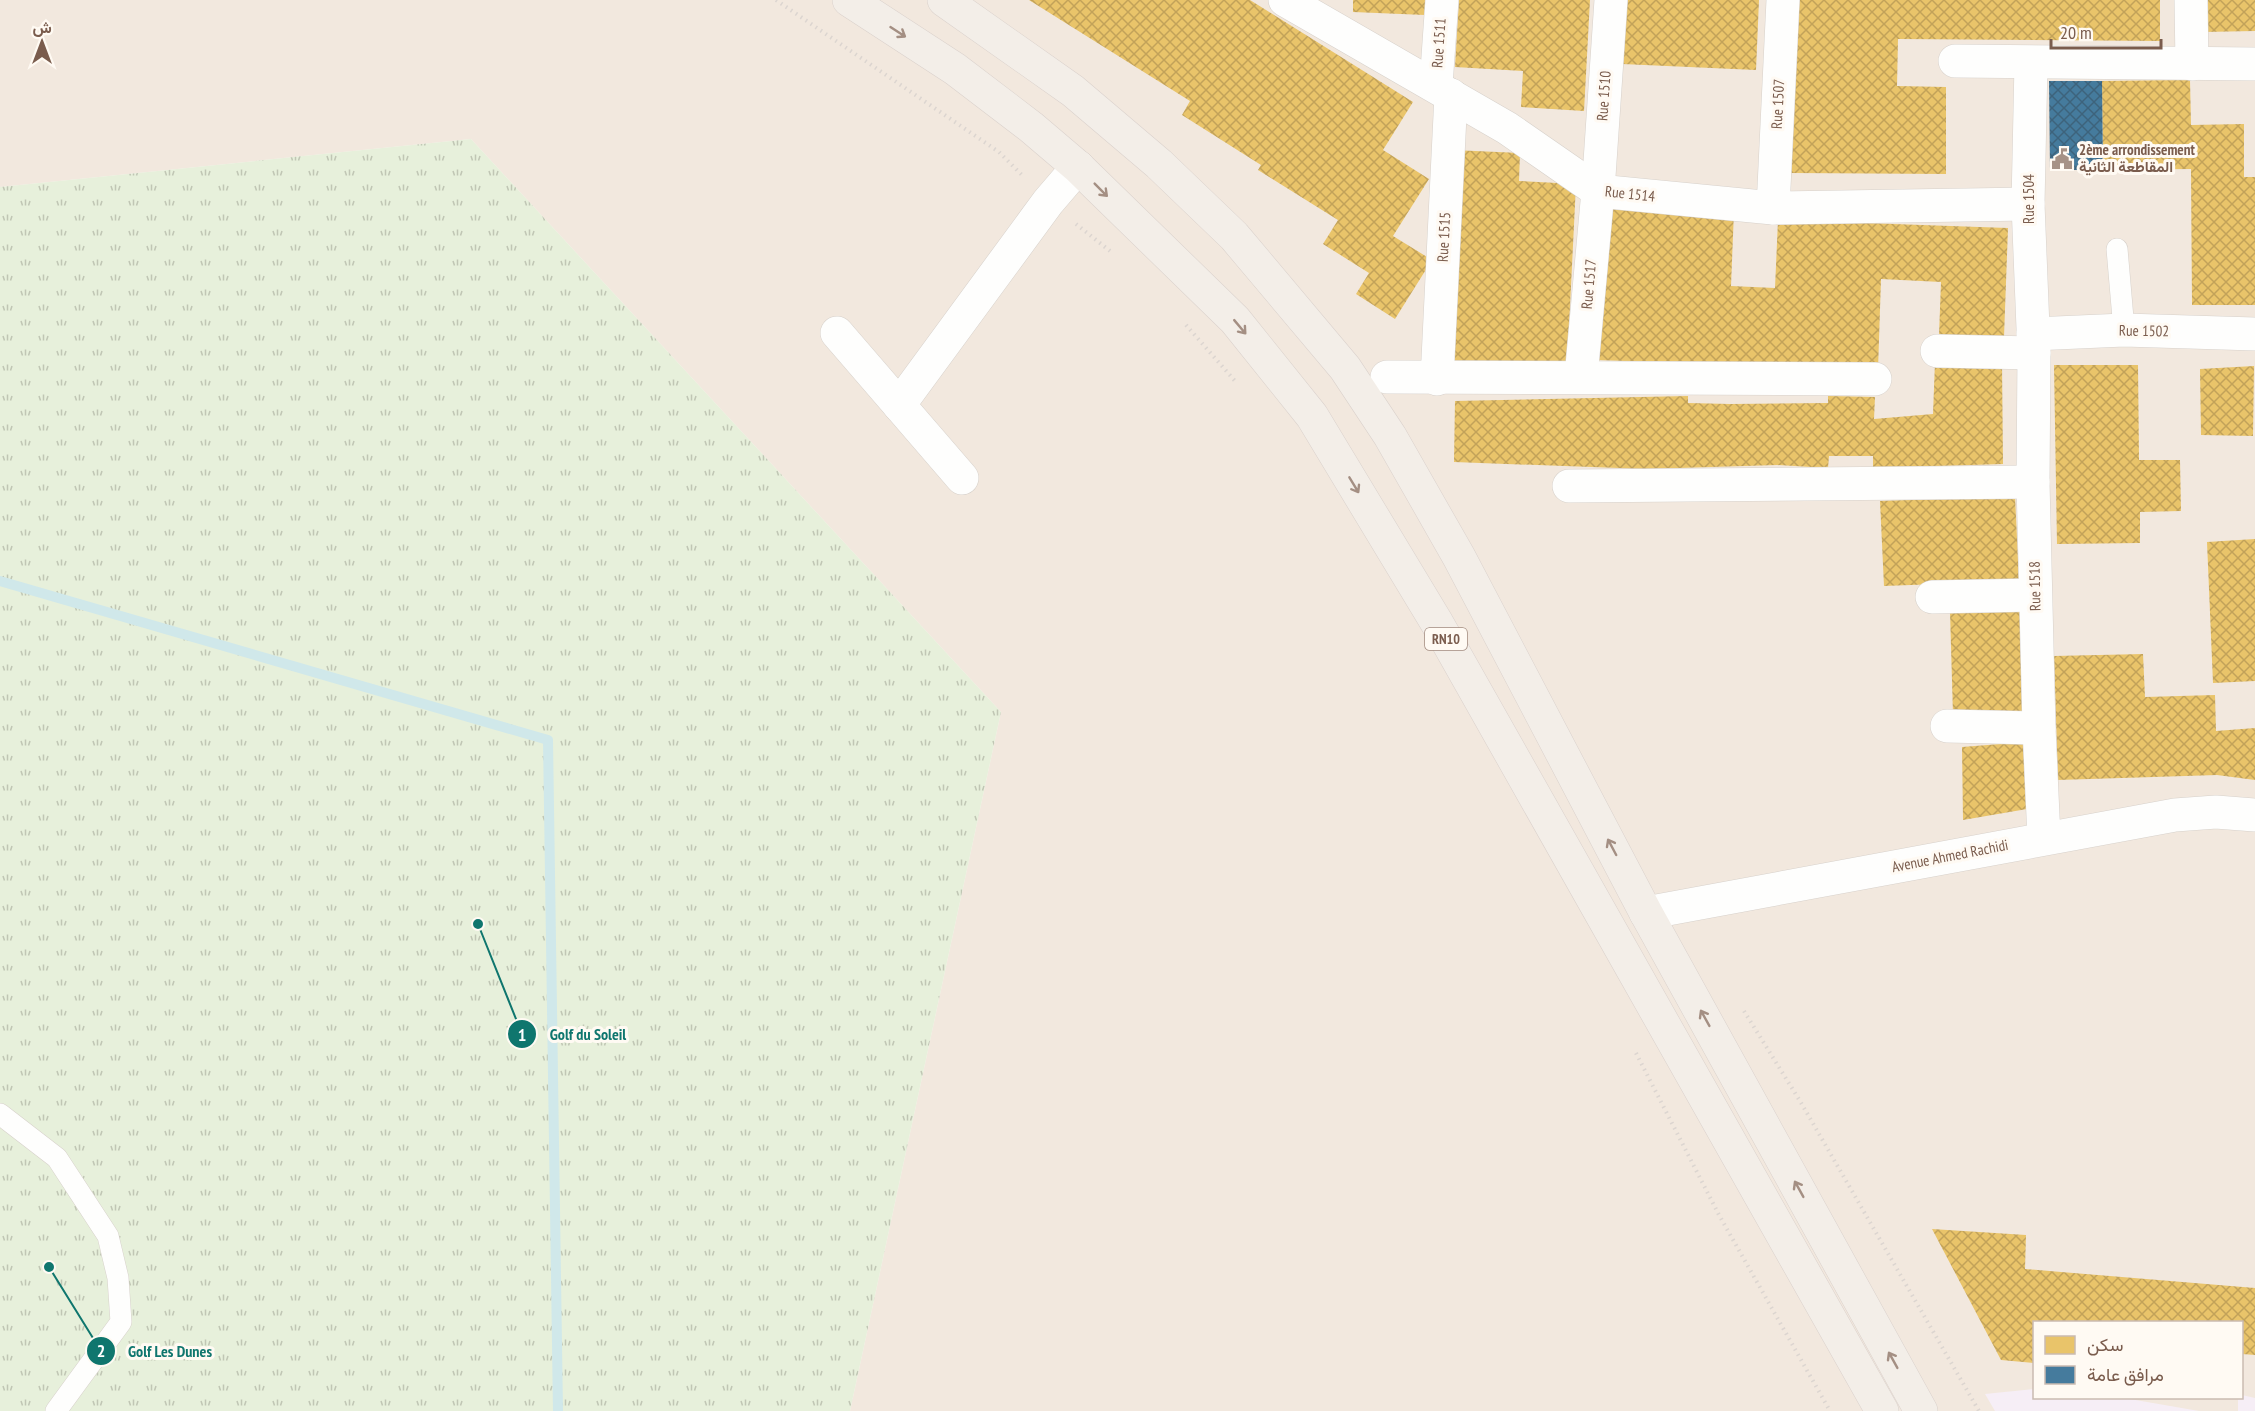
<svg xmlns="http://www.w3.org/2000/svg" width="2255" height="1411" viewBox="0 0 2255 1411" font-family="'PT Sans Narrow',Vazirmatn,sans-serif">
<defs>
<pattern id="grass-tufts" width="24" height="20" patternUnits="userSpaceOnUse" patternTransform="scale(1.5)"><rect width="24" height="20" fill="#e7f0db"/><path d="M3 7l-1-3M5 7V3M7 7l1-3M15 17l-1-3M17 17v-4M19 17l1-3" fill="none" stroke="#c0c6b4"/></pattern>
<pattern id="homes-cross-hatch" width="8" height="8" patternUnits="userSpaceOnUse" patternTransform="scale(1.5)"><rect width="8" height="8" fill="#e9c46a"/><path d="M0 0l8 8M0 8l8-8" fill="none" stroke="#c2a259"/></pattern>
<pattern id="public-cross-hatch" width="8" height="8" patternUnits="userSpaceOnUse" patternTransform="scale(1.5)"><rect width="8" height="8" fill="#457b9d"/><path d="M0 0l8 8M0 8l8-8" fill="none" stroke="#3d637c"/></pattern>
</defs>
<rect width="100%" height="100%" fill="#f9f5f0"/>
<path fill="#f2e8de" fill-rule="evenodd" d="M0,0H2255V1411H850L1001,712L471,139L0,187ZM2034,1322H2242V1398H2034Z"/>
<g fill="#f6eef6">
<path d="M2034,1389V1398H2124L2199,1411H1995L1985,1394Z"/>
<path d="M2242,1395L2255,1398V1411H2238V1398Z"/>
</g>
<path fill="url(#grass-tufts)" d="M471,139L1001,712L850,1411H0V187Z"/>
<g fill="url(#homes-cross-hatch)">
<path d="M1029,0H1250L1413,102L1383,150L1429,179L1393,236L1432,260L1395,319L1356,294L1369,273L1323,244L1338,220L1258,170L1261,165L1182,115L1190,101Z"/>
<path d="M1353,0H1425V15L1353,12Z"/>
<path d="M1459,0H1590L1584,111L1521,107L1523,71L1455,67Z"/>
<path d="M1625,0H1759L1756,70L1622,64Z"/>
<path d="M1794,0H2160V41L1898,39L1897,86L1946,87V174L1790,173Z"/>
<path d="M2203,0H2255V31L2203,32Z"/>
<path d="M2190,80L2191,125L2244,124V177H2255V305H2192L2191,169L2103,170L2102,81Z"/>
<path d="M1453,150L1520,153L1519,181L1576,184L1567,368L1443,363Z"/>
<path d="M1601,207L1734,211L1731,286L1775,288L1778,220L2008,228L2004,337L1939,335L1941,282L1881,279L1878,370L1596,360Z"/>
<path d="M1935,362H2002L2003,464L1873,468V456H1829L1828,468L1777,465L1646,469L1454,462L1455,401L1688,396V403L1730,404L1828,403V396L1875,397L1874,419L1933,414Z"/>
<path d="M2054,365H2138L2139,460H2180L2181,511L2140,512V543L2057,544Z"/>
<path d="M2254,366L2253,436L2201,435L2200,369Z"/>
<path d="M2015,496L2019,581L1884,586L1880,501Z"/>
<path d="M2255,539V681L2213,683L2207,542Z"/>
<path d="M2020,609L2023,711L1953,715L1950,612Z"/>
<path d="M2143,654L2145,697L2215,695L2216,731L2255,728V780L2217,775L2058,780L2054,656Z"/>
<path d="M2026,742L2027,809L1963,820L1962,747Z"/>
<path d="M1932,1229L2026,1235L2025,1269L2255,1288V1355L2242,1354V1322H2034V1363L2001,1360Z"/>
</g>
<path fill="url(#public-cross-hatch)" d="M2049,81H2102L2103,170H2050Z"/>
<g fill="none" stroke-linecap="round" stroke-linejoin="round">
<path stroke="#d0e8ea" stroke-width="10" d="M0,581L548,740L558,1411"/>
<defs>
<g id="lane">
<path d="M2117,249L2124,330"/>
<path d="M0,1114L57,1158L108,1236L118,1278L121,1322L56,1411"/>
</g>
<g id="street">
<path d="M1285,0L1507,128L1598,191L1773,208L2028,204"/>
<path d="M2191,0L2192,64"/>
<path d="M1955,61L2255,64"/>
<path d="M2031,63L2028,204L2034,353L2033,482L2039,728L2044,838"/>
<path d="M1436,85L1442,0"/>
<path d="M1773,208L1783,0"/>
<path d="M837,333L962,478"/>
<path d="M2033,334L2124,330L2255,334"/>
<path d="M1937,351L2034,353"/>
<path d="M1387,377L1875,379"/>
<path d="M1581,377L1598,191L1611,0"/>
<path d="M1437,379L1451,95"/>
<path d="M899,405L1048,202L1078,167"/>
<path d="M1569,486L2033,482"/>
<path d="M1932,597L2035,595"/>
<path d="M1947,726L2039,728"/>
<path d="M1646,913L2175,815L2216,812L2255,815"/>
</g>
<g id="primary">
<path d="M849,0L955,69L1031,127L1078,167L1235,320L1312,416L1437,623L1882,1411"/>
<path d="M944,0L1073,91L1159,164L1234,236L1345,368L1390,436L1459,557L1646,913L1921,1411"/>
</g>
</defs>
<use href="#lane" stroke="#d7d1cb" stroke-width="22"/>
<use href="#street" stroke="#d7d1cb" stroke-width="34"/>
<use href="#primary" stroke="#dad1cc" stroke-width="34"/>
<g stroke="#dcd5d0" stroke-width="4" stroke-dasharray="1.5 4.5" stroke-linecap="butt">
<path d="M776,0L999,152L1024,177"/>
<path d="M1076,224L1110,251"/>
<path d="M1186,325L1235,381"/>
<path d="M1744,1011L1800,1101L1979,1411"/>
<path d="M1636,1053L1719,1215L1830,1411"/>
</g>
<use href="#lane" stroke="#fefefd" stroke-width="21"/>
<use href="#street" stroke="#fefefd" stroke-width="33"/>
<use href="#primary" stroke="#f3eee8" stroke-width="33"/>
</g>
<defs><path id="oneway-shaft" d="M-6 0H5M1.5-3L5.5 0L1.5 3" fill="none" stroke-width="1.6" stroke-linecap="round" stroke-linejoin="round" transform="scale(1.5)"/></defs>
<g stroke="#a48f83">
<use href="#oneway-shaft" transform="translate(898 32) rotate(33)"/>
<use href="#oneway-shaft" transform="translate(1101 190) rotate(45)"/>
<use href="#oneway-shaft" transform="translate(1240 327) rotate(50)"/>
<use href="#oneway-shaft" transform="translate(1354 485) rotate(59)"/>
<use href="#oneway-shaft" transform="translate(1612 847) rotate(-118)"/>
<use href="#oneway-shaft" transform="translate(1705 1018) rotate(-119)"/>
<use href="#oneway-shaft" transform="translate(1799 1189) rotate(-119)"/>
<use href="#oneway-shaft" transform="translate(1893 1360) rotate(-119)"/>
</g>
<defs>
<symbol id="civic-bare" viewBox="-9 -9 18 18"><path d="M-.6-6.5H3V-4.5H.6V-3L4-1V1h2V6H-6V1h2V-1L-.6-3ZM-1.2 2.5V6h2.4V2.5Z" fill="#a69286" stroke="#fffaf3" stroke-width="2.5" paint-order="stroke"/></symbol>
</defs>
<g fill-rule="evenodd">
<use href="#civic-bare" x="2047" y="144" width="30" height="30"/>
</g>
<g text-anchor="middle" stroke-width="6" stroke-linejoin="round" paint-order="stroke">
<rect fill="#fffaf3" stroke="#a28b7f" stroke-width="1.5" x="1425" y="628" width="42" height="22" rx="4.5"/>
<g font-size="14" font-weight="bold" fill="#7a5c4d">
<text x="1446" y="644">RN10</text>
</g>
<g font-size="15" fill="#7a5c4d" stroke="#fffaf3">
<text transform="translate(1439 43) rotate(-86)" y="5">Rue 1511</text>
<text transform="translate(1604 96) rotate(-86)" y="5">Rue 1510</text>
<text transform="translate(1778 104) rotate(-87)" y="5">Rue 1507</text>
<text transform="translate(1630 194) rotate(6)" y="5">Rue 1514</text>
<text transform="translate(2029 199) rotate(-90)" y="5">Rue 1504</text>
<text transform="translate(1444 237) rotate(-87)" y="5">Rue 1515</text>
<text transform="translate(1589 284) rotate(-85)" y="5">Rue 1517</text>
<text transform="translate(2144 331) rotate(1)" y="5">Rue 1502</text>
<text transform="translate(2035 586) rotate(-91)" y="5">Rue 1518</text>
<text transform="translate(1950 856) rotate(-11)" y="5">Avenue Ahmed Rachidi</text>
</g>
<g font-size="15" font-weight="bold" fill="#7a5c4d" stroke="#fffaf3" text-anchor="start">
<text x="2079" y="155">2ème arrondissement<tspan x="2079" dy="17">المقاطعة الثانية</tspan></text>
</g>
</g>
<path fill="none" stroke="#0f766e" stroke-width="2" d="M478 924L522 1034M49 1267L101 1351"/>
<g fill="#0f766e" stroke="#fffaf3" stroke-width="2">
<circle cx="478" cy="924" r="6"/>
<circle cx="49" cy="1267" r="6"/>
<circle cx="522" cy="1034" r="15"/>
<circle cx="101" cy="1351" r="15"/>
</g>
<g font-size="18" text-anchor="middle" font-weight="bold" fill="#fff">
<text x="522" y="1041">1</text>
<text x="101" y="1357">2</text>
</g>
<g font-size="16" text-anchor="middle" font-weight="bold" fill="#0f766e" stroke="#fffaf3" stroke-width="6" stroke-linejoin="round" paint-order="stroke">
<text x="588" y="1040">Golf du Soleil</text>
<text x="170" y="1357">Golf Les Dunes</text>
</g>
<rect x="2033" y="1321" width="210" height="78" fill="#fffaf3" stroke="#cabbb1" stroke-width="1.5"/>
<rect x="2045" y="1336" width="30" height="18" fill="#e9c46a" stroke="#cabbb1" stroke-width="1.5"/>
<text x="2087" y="1351" font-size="18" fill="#7a5c4d">سكن</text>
<rect x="2045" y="1366" width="30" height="18" fill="#457b9d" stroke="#cabbb1" stroke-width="1.5"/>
<text x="2087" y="1381" font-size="18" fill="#7a5c4d">مرافق عامة</text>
<g transform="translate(42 42)" stroke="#fffaf3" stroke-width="4.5" paint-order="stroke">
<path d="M0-4.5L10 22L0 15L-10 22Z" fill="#7a5c4d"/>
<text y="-9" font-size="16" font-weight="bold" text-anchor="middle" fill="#7a5c4d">ش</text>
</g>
<path d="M2051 39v9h110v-9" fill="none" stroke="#7a5c4d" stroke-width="3"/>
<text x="2060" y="39" font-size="18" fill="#7a5c4d" stroke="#fffaf3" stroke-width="4.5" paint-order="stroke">20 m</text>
</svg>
